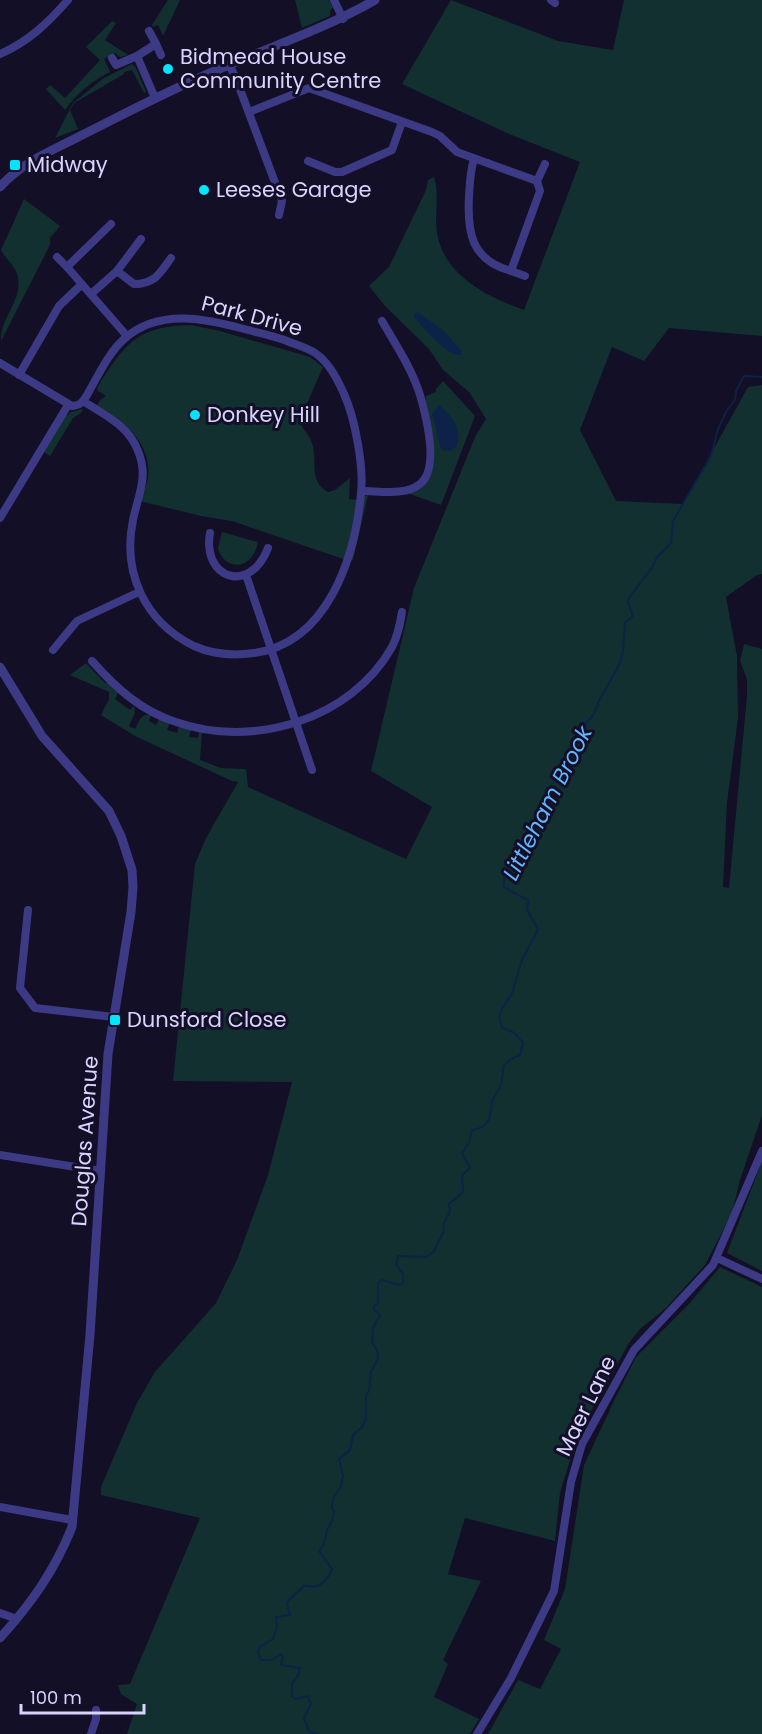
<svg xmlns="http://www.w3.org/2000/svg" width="762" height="1734" viewBox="0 0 762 1734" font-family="Poppins,sans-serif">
<rect width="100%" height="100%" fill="#130f26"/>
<g fill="#12302f">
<path d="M168,0H180L163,36L158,25L153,27L152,25Z"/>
<path d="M295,0H329L333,8L331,9L330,16L302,28Z"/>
<path d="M451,0L558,41L613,50L624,0H762V336L669,328L644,361L612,347L580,430L616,501L683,504L748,387L762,385V574L757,575L726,597L737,656L738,718L727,803L723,887L729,888L747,696V679L740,661L744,644L762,649V1115L740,1180L732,1213L705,1265L665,1309L640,1329L629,1343L585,1422L572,1454L560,1493L555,1541L465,1518L448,1574L481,1581L443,1660L448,1664L434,1697L479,1719L470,1734H127L137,1704L121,1694L118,1685L130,1684L200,1518L101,1495V1487L137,1403L155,1372L216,1303L237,1260L268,1175L292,1082L173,1081L195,864L206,838L238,782L232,781L135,736L101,715L109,699V692L70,675L86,663L105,683L107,682L118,693L115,699L130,710L134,705L135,713L129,726L135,729C139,721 141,713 151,715L149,721L156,725L159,719L170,723L167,730L177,733L179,726L191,729L189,737L198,738L199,732H202L200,760L221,768L246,769L248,787L406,859L432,807L371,771L414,588L475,437L486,419L469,392L443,370L429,349L385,306L369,286L389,267L426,190L428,180L434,177C440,194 434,215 437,233C444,276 488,297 524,310L580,162L509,134L402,84Z"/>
<path d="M112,21L116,23L105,40L128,55L120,57L115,53L104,59L110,72C93,80 75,95 65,110L46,89L50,85L65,98L100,60L86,47Z"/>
<path d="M132,64L136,68L146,92L144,93L132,70L124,72V74L74,103L70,110L78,129L55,138L73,103L104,78Z"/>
<path d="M24,199L60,226L50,238V245L1,341C0,318 22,302 18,278C17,267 6,260 1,250Z"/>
<path d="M191,325L220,331L310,357L323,367L299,422C303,429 310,436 312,443C318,461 308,481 328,492L335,490L350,478L349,499L357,500L368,495L353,560L343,559L232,521L201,516L140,501C143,493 147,486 148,478C152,443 124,421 97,405L101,399L106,396L98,391L97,388C124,345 136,326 191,325Z"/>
<path d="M443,381L475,416L441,505L407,493C458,472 419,433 426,396L436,392V389Z"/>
<path d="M83,409L81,413L73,418L50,456L44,452L66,414L68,415L71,412Z"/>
<path d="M222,532L258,542C257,546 256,551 253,555C242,572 222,565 218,548Z"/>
<path d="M762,1161V1271L727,1253Z"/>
<path d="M720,1267L762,1287V1734H488L518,1680L540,1689L561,1649L544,1640L565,1589L584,1465L614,1401L636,1357L689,1304Z"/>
</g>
<g fill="#0c2248">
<path d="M418,312L444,331L461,350V355C447,357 425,328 414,318L415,313Z"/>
<path d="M439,405C452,415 463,431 456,447L450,451L442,450C436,438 437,426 432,414Z"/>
</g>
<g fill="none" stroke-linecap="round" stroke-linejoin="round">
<path stroke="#0c2248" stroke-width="2" d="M316,1734L309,1731L304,1718L311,1704L308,1696L295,1699L292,1696V1683L298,1676L300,1668L281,1665L283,1657L281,1654L272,1660H261L258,1652L260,1647L273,1639L277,1626L276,1617L290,1615L287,1604L289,1600L304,1586C307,1585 311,1587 314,1587C323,1585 329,1577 332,1569L319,1551L324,1544L327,1530L332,1521L334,1512L332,1508L333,1498L341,1486L343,1476L339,1459L350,1450L353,1435L362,1427L366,1419V1395L369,1391L371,1372L378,1359L377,1350L372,1342L373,1328L380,1315L374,1309V1306L378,1303V1283L382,1280L400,1285L403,1283V1274L396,1264L398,1256L427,1257L434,1251L443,1233L444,1223L450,1212L449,1204L463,1192L462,1175L470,1168L462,1153L469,1143L472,1130C490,1127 490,1118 492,1102C493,1096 499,1091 501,1085C503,1079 502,1071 504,1066C507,1060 515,1057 520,1055L523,1043L514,1033L502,1027L499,1018L502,1009L512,993L522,960L538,929L527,910L529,901L504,887V877L530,828L549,806L550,787L562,772L573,745L580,738L588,721L594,714L599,701L618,667L623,652L625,623L633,616L628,603L629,598L653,566L657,557L671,543L673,521L711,456L718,429L727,410L735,400L736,391L744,376L762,377"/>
<g stroke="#3d3a85" stroke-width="8">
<path d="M334,0L343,19"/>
<path d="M551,0L555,3"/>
<path d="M149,31L156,44L137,56L155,98"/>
<path d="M156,44L161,55"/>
<path d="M0,54C28,42 48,23 68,0"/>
<path d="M112,58L116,65L137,56"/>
<path d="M229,65L235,76L282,201L279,215"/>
<path d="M249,112L309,88L432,132L440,136L457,152L537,181L545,164"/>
<path d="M474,159C470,171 470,183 469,196C467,232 471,260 511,271L540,191L537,181"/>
<path d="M308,161L335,172H342L392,150L402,122"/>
<path d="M111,224L67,267L127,336"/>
<path d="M57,257L67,267"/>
<path d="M117,271L134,284C155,284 160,273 171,258"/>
<path d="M511,271L525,276"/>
<path d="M91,294L117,271L141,239"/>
<path d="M0,363L72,406C76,405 78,406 81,403C86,399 89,391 92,386C101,370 110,352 123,340C158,307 208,319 248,330C263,334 278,337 292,343C300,346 309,349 315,353C329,362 338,380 344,394C355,418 364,467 361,493C355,557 328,643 254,653C234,656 212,654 194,646C145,622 122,573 133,520C138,495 149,477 138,451C129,426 105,415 83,401"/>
<path d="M19,375L59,306L81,285"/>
<path d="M362,491C379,491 406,496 420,484C440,468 426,416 420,395C412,369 396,345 382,321"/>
<path d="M0,518L68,405"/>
<path d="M210,533C202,579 250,595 268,548"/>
<path d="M246,575L312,770"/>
<path d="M53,650L77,621L139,592"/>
<path d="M92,661C116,688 141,711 176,722C252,749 351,720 392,647C398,636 400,624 402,612"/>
<path d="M28,910L20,988L35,1008L114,1017"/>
<path d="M0,1155L101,1171"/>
<path d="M717,1258L762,1279"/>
<path d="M0,1507L72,1520"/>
<path d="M0,1613L17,1619"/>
<path d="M91,1734L96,1719V1710"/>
<path d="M477,1734L511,1678L554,1591L571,1482L582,1444L634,1350L713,1265L762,1151"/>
</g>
<g stroke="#3d3a85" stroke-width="9">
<path d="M0,187C23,161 54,150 84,134C132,110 179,85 229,65C278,44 328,27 375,0"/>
<path d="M0,667L42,736L109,811L121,836L132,870L133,887L131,912L108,1054L90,1335L72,1527C55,1570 31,1604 0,1638"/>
</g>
</g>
<g fill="#00e5ff" stroke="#130f26" stroke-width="2">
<circle cx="168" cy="69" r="6"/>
<rect x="9" y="159" width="12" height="12" rx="3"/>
<circle cx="204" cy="190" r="6"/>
<circle cx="195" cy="415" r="6"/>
<rect x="109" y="1014" width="12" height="12" rx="3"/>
</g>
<g text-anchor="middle" stroke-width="6" stroke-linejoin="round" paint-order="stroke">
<g font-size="21" fill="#d9d4ff" stroke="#130f26" text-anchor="start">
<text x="180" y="64">Bidmead House<tspan x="180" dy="24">Community Centre</tspan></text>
<text x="27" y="172">Midway</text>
<text x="216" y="197">Leeses Garage</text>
<text x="207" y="422">Donkey Hill</text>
<text x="127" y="1027">Dunsford Close</text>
</g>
<g font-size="21" fill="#d9d4ff" stroke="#130f26">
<text transform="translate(252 316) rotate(15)" y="7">Park Drive</text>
<text transform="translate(85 1141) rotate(-86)" y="7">Douglas Avenue</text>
<text transform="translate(586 1406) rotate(-64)" y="7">Maer Lane</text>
</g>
<g font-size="22" font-style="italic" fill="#62b6ff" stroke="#130f26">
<text transform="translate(547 803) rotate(-63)" y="8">Littleham Brook</text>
</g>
</g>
<path d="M21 1704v9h123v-9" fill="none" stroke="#d9d4ff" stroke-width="3"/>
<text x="30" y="1704" font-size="18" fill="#d9d4ff" stroke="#130f26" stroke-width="4.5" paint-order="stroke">100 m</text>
</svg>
